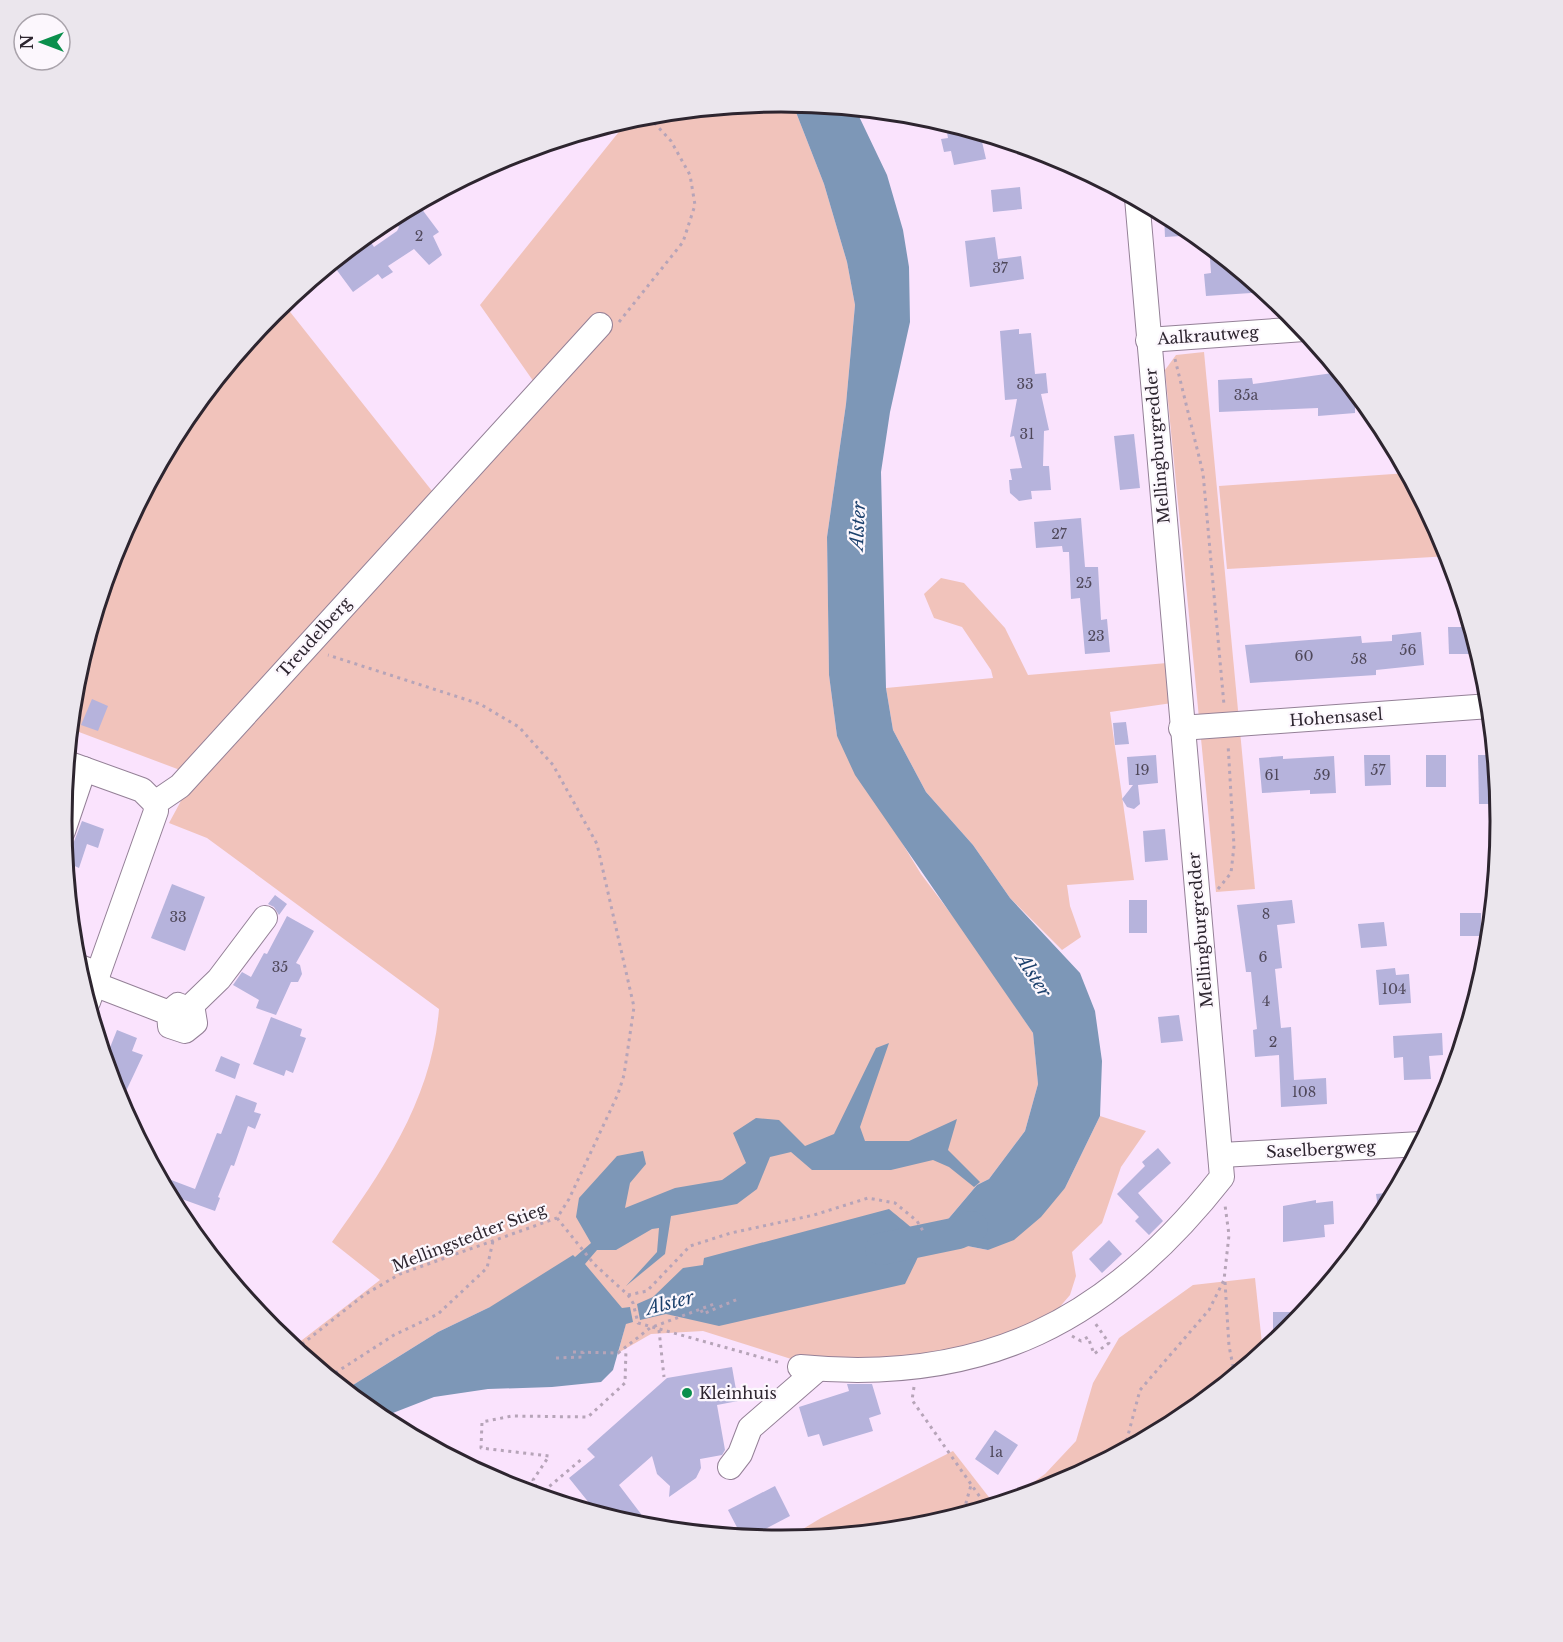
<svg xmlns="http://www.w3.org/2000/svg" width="1563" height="1642" viewBox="0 0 1563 1642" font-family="'Libre Baskerville',serif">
<rect width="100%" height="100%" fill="#fae3fd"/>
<g fill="#f1c3bb">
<path d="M782,101L792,102L824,184L847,262L855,305L846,404L827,537L829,675L837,736L921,874L967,935L1033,1033L1038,1084L1025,1131L989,1179L977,1185L944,1224L929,1231L933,1246L957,1244L988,1250L1065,1188L1100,1116L1146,1131L1121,1167L1102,1223L1072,1252L1076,1276L1070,1295L1052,1316L990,1347L902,1362L807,1364L703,1331L651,1334L618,1353L626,1323L490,1307L438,1332L345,1390L293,1347L380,1280L332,1242C383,1170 432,1100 439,1009L207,838L169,823L188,788L180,770L71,729L75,680L116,545L183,421L273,312L283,303L436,496L536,385L480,305L630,118L641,115Z"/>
<path d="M1204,352L1255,889L1216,892L1165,370L1176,355Z"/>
<path d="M1408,473L1450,556L1227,569L1219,486Z"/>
<path d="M941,578L964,583L1005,628L1028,675L1167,663L1172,703L1110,712L1134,880L1067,885L1070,906L1081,937L1062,950L1010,898L973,845L926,792L893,730L886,688L993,678L991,670L962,627L934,618L924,594Z"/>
<path d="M1255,1278L1263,1353L1181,1420L1057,1486L1007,1501L1045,1474L1076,1441L1093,1383L1119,1338L1193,1285Z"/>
<path d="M953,1451L995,1505L922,1527L783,1541L821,1518Z"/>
</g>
<g fill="#7d97b7">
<path d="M792,102L855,108L887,175L903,230L909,267L910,322L890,412L881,472L886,688L893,730L926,792L973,845L1010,898L1080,973L1095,1011L1102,1061L1100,1116L1065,1188L1041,1217L1014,1240L988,1250L957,1244L933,1246L929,1232L944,1224L977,1185L989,1179L1025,1131L1038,1084L1033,1033L855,775L837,736L829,675L827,537L846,404L855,305L847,262L824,184Z"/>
<path d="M889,1043L860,1127L865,1141H909L957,1119L948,1150L980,1182L974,1187L949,1167L933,1160L891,1170H812L791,1152L770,1157L757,1189L737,1204L671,1216L665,1254L626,1286L657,1252L659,1228L652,1229L616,1250H597L585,1264L622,1308L630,1307L633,1322L626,1324L613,1370L601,1382L552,1387L488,1389L434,1397L380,1418L345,1390L438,1332L490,1307L573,1255L575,1257L591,1243L576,1217L579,1198L617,1156L643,1151L646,1164L630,1183L625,1208L675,1188L722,1180L746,1163L733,1133L756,1118L779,1120L805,1146L834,1134L876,1048Z"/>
<path d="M889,1209C930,1243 928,1236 905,1284L719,1326L666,1314L640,1320L637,1304L653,1297L683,1268L703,1265L704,1258Z"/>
</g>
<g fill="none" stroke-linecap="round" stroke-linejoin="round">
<path stroke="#7d97b7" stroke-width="32" d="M881,1249L958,1233L972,1227"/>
</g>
<g fill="#b6b3dc">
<path d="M945,122L980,133L986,159L954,165L951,151L944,152L941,139L948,138Z"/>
<path d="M1020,187L1022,209L993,212L991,190Z"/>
<path d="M410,207L414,213L421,208L439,232L433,236L442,255L429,265L414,249L388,266L393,272L382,279L378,274L353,292L336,269L361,251L356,244L367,236L374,247L397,231L399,227L391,217Z"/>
<path d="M1164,213L1182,223L1197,235L1165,237Z"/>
<path d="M995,237L998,259L1021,256L1024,279L970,287L965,241Z"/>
<path d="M1209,245L1231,263L1266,292L1206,296L1204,274L1211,273Z"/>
<path d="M1019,329V334L1031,333L1035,374L1046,373L1048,393L1041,394L1049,430L1044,431L1043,466H1049L1051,490L1031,491L1032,499L1019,501L1010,493L1009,480H1012L1010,469L1022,468L1014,436L1010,437L1017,399L1005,400L1000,331Z"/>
<path d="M1340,372L1349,383L1350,398H1355V413L1318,416V408L1219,412L1218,380L1252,378L1253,384Z"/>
<path d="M1134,434L1140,488L1120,490L1114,436Z"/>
<path d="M1081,518L1085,567H1098L1101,620L1107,619L1110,652L1085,654L1080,598L1071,599L1069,552H1063L1062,546L1036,548L1034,522Z"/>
<path d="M1448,627H1471L1472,654H1449Z"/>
<path d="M1421,632L1424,665L1376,670V675L1250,683L1245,645L1361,636L1362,643L1392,641V635Z"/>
<path d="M92,699L108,706L98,731L81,725Z"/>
<path d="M1126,722L1129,744L1115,745L1113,723Z"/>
<path d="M1156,755L1158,783L1138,785L1140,804L1134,809L1127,807L1122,799L1133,785H1129L1127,757Z"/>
<path d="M1364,755H1390L1391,785L1365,786Z"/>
<rect x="1426" y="755" width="20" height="32"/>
<path d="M1478,755H1495L1500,804H1479Z"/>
<path d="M1283,756V759L1334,756L1336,793L1310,794V790L1262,793L1259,758Z"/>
<path d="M82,821L104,829L98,848L87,844L79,868L66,862Z"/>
<path d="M1165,829L1168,860L1145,862L1143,831Z"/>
<path d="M172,884L205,897L185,951L151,938Z"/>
<path d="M275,895L287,904L279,915L274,907L268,904Z"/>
<rect x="1129" y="900" width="18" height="33"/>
<path d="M1292,900L1295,923L1277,925L1282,968L1275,969L1281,1028L1291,1027L1294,1080L1326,1078L1327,1104L1281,1107L1279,1055L1255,1057L1253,1030L1257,1029L1251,972H1246L1237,905Z"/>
<rect x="1460" y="913" width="21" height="23"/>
<path d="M287,916L314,931L296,963L300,965L302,974L298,982H291L276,1015L256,1008L259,1000L233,985L242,972L251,977L264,953L267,954Z"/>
<path d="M1384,922L1387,946L1361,948L1358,924Z"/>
<path d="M1395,968L1396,975L1409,974L1411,1003L1379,1005L1376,970Z"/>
<path d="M1179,1015L1183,1041L1161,1043L1158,1017Z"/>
<path d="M271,1017L302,1029L300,1036L306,1038L293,1073L286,1070L284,1076L253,1064Z"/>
<path d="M117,1030L137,1038L132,1051L143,1055L120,1104L105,1060Z"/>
<path d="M1442,1033L1443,1055L1429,1056L1431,1079L1404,1080L1403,1057L1394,1058L1393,1036Z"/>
<path d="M221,1056L240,1064L235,1079L215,1071Z"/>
<path d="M236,1095L257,1103L254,1112L261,1114L255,1129L248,1126L234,1166L231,1165L218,1197L220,1198L215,1211L168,1194L158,1175L195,1189L217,1133L221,1134Z"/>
<path d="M1158,1148L1171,1163L1138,1193L1163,1221L1149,1235L1135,1221L1139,1217L1117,1194L1145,1166L1142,1162Z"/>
<path d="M1396,1192L1380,1221L1376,1194Z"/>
<path d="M1316,1200V1203L1333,1201L1334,1224L1324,1225L1325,1237L1283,1242V1206Z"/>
<path d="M1109,1240L1122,1254L1102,1273L1089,1259Z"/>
<path d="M1273,1312H1305L1290,1330L1273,1345Z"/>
<path d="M732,1367L738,1401L717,1405L725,1450L722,1455L700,1459L701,1468L696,1478L669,1497L670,1486L657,1474L652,1456L619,1485L641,1514V1519L634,1525L598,1514L569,1478L595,1457L587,1449L667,1378Z"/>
<path d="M847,1384H872L881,1414L869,1418L873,1431L823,1446L819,1434L808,1437L799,1407L849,1391Z"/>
<path d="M995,1430L1018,1445L998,1475L975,1459Z"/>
<path d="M775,1486L790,1516L748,1538L742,1537L728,1510Z"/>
</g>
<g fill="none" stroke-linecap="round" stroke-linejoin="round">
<defs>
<g id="minor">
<path d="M1148,340L1304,329"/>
<path d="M1181,728L1490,706"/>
<path d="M67,763L142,790L155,803L156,811L88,1002"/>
<path d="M155,803L180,786L600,325"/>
<path d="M63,831L84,769"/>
<path d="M77,966L98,974"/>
<path d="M94,984L169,1013L170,1026L185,1031L195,1023L193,1011L178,1005L169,1013"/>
<path d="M188,1009L219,979L265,918"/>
<path d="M1221,1155L1421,1144"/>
<path d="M800,1367C984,1385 1109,1321 1222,1177L1137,198"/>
<path d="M730,1467L740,1454L750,1428L818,1369"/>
</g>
</defs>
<use href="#minor" stroke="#948097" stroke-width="26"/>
<g stroke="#b6a4b8" stroke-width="3" stroke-dasharray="3 4.5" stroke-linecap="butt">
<path d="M619,322L683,242L695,205L690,175L671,141L646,114"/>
<path d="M1175,359L1203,473L1224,705"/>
<path d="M1218,889L1231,873L1234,846L1228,744"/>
<path d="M557,1218L594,1264L628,1295L633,1303L638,1323L781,1363"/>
<path d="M1225,1282L1229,1346L1235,1376"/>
<path d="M628,1295L647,1291L690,1246L731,1233L814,1215L868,1198L895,1203L917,1221L923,1231"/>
<path d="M701,1310L703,1314L738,1299"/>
<path d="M659,1330L664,1377"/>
<path d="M1072,1336L1081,1341L1088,1337L1094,1354L1109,1343L1095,1323"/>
<path d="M296,1349L364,1295L400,1274L557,1218L569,1199L618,1094L624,1075L634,1007L597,844L553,765L519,727L480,704L328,655"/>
<path d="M573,1352L618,1353L650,1328L714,1304"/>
<path d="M556,1358L583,1357V1352"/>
<path d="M329,1377L394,1335L438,1314L487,1268L493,1241"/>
<path d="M914,1387L912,1400L987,1507"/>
<path d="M1129,1448L1127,1439L1140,1390L1209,1310L1224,1280L1229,1235L1225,1205"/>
<path d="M540,1494L533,1480L549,1456L481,1448L482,1422L512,1416L588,1417L625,1383L626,1349"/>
<path d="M538,1496L583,1458"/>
<path d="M958,1516L964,1510L971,1485"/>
</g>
<use href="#minor" stroke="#fff" stroke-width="24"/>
</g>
<circle fill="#0a8f4c" stroke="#fcf7fd" stroke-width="2" cx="687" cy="1393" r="6"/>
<g text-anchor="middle" stroke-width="4.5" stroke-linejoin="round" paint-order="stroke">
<g font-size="14" fill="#4f485a">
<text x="419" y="241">2</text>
<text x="1000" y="273">37</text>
<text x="1025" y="389">33</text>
<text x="1246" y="400">35a</text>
<text x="1027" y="439">31</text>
<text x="1059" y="539">27</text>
<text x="1084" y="588">25</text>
<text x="1096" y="641">23</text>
<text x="1408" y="655">56</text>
<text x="1304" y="661">60</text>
<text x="1359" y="664">58</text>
<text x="1142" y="775">19</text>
<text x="1378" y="775">57</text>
<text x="1272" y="780">61</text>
<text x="1322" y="780">59</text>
<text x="1266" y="919">8</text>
<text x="178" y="922">33</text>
<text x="1263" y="962">6</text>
<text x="280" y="972">35</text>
<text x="1394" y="994">104</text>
<text x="1266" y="1006">4</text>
<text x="1273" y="1047">2</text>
<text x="1304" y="1097">108</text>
<text x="996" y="1457">1a</text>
</g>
<g font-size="16" fill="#2d252f" stroke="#fcf7fd">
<text transform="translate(1208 335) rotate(-4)" y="6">Aalkrautweg</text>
<text transform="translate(1157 446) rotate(-95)" y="6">Mellingburgredder</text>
<text transform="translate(314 637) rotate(-48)" y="6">Treudelberg</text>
<text transform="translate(1336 717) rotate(-4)" y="6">Hohensasel</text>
<text transform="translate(1200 930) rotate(-95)" y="6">Mellingburgredder</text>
<text transform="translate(1321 1149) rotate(-3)" y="6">Saselbergweg</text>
<text transform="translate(469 1237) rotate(-21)" y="6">Mellingstedter Stieg</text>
</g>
<g font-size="16" fill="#2d252f" stroke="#fcf7fd" text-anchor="start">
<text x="699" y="1399">Kleinhuis</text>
</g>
<g font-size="18" font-style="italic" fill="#1c416d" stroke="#fcf7fd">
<text transform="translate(858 526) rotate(-87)" y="6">Alster</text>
<text transform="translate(1033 975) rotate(57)" y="6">Alster</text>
<text transform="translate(670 1303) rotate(-15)" y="6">Alster</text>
</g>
</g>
<path d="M0 0H1563V1642H0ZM72 821a709 709 0 1 1 1418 0a709 709 0 1 1-1418 0Z" fill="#ebe6ed" fill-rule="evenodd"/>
<path fill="none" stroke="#2d252f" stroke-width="3" d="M72 821a709 709 0 1 1 1418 0a709 709 0 1 1-1418 0Z"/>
<g transform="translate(42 42) rotate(270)"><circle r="28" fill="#fcf7fd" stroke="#a9a3ab" stroke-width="1.5"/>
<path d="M0-4.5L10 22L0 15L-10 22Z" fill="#0a8f4c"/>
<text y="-9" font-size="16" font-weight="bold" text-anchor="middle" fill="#2d252f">N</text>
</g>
</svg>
